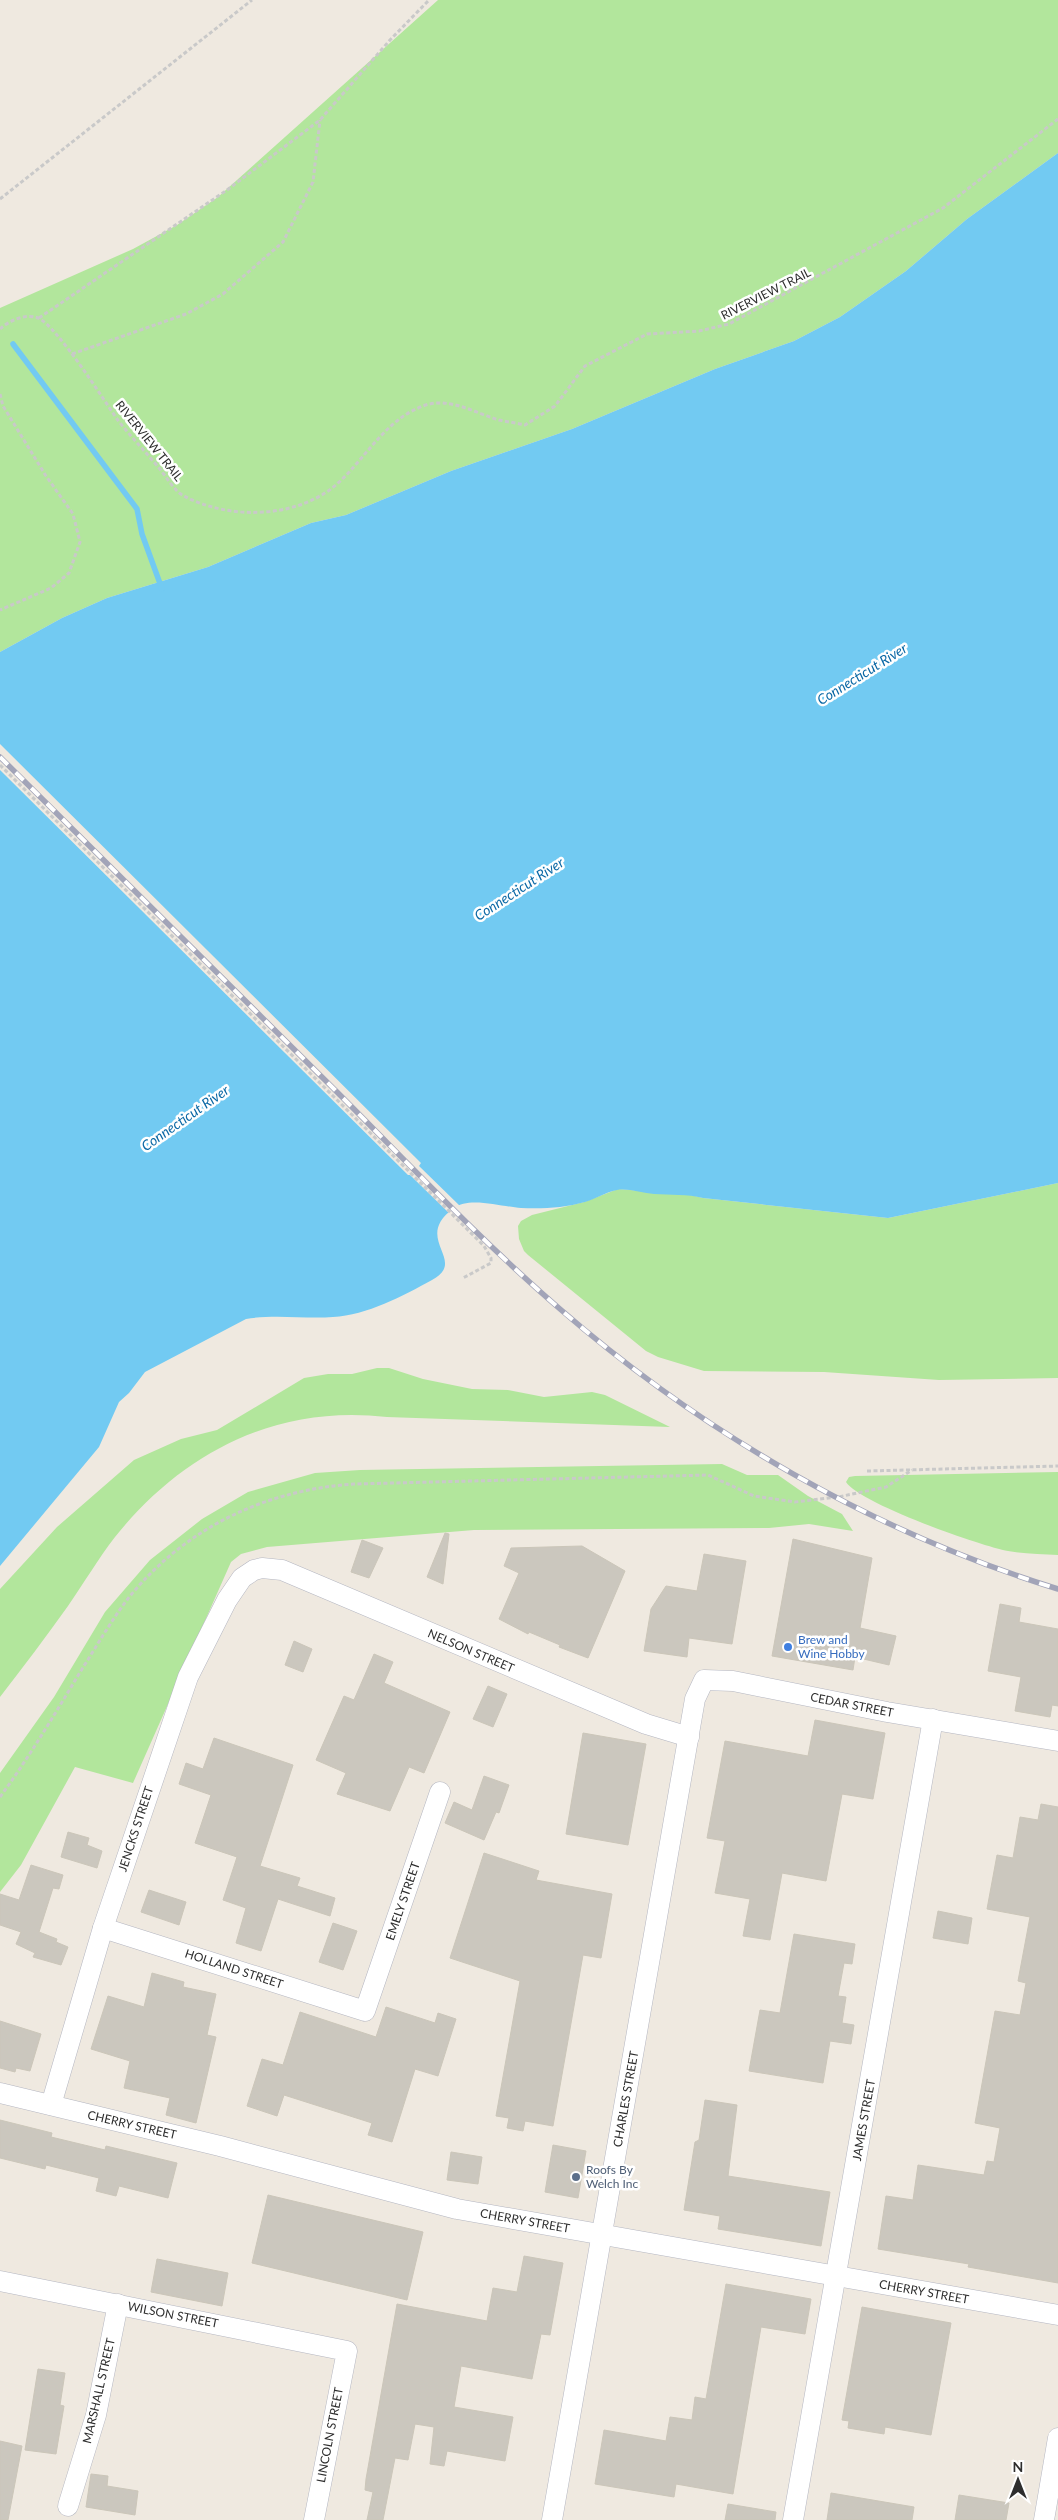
<svg xmlns="http://www.w3.org/2000/svg" width="1058" height="2520" viewBox="0 0 1058 2520" font-family="Lato,sans-serif">
<rect width="100%" height="100%" fill="#efe9e0"/>
<g fill="#b2e69c">
<path d="M438,0H1058V153L967,219L906,271L840,317L794,341L715,369L572,429L451,471L346,515L311,523L208,567L107,598L62,618L0,652V308L133,249L177,225L218,197Z"/>
<path d="M1058,1183V1378L939,1380L824,1372L704,1371L658,1357L646,1351L528,1255L524,1251L519,1239L518,1226L521,1221L532,1215L584,1202L618,1189L691,1195L703,1198L888,1218Z"/>
<path d="M377,1368H389L423,1379L472,1389L508,1390L544,1397L592,1392L605,1395L670,1427L387,1417C277,1404 183,1452 115,1537C98,1559 84,1583 68,1606C46,1637 23,1667 0,1697V1589L57,1527L134,1460L181,1439L217,1430L304,1378L328,1374H352Z"/>
<path d="M722,1464L747,1475H778L808,1496L842,1514L853,1531L809,1524L769,1528L474,1530L267,1547L241,1554L231,1562L133,1783L75,1767L21,1865L0,1892V1773L54,1697L105,1612L150,1560L202,1519L248,1492L315,1473L360,1470Z"/>
<path d="M1058,1472V1555C1042,1554 1024,1554 1008,1551C980,1546 859,1503 846,1482L849,1477L855,1476Z"/>
</g>
<path fill="#72caf2" d="M1058,153V1183L888,1218L703,1198C687,1194 671,1195 654,1194C643,1193 627,1188 617,1190C606,1192 595,1199 585,1202C564,1208 542,1209 521,1208C503,1207 469,1196 454,1208C411,1239 469,1260 432,1280C403,1296 367,1315 333,1317C304,1319 275,1314 246,1319L145,1372L129,1393L119,1402L99,1447L0,1566V652L62,618L107,598L208,567L311,523L346,515L451,471L572,429L715,369L794,341L840,317L906,271L967,219Z"/>
<path fill="#efe9e0" d="M0,744L421,1163L419,1166L461,1207L451,1215L410,1175H408L0,770Z"/>
<g fill="none" stroke-linecap="round" stroke-linejoin="round">
<path stroke="#72caf2" stroke-width="5.5" d="M13,344L137,509L142,534L162,589"/>
</g>
<g fill="#cbc7be" stroke="#cbc6b9">
<path d="M445,1533L449,1534L443,1584L427,1577Z"/>
<path d="M793,1539L872,1558L860,1628L896,1636L889,1665L855,1657L853,1670L772,1656Z"/>
<path d="M362,1540L383,1548L369,1578L351,1572Z"/>
<path d="M582,1546L625,1571L588,1658L559,1647L560,1645L529,1632L528,1634L499,1619L519,1573L504,1566L511,1548Z"/>
<path d="M704,1554L746,1561L732,1644L689,1638L687,1657L644,1651L651,1609L666,1586L697,1591Z"/>
<path d="M1000,1604L1021,1608L1019,1622L1058,1629V1706L1052,1705L1050,1717L1015,1711L1021,1677L988,1671Z"/>
<path d="M294,1641L312,1649L303,1672L285,1665Z"/>
<path d="M374,1654L393,1662L384,1683L450,1712L424,1773L409,1767L390,1811L337,1794L346,1773L316,1760L344,1696L354,1700Z"/>
<path d="M488,1686L507,1694L493,1727L473,1719Z"/>
<path d="M815,1720L885,1733L873,1799L842,1794L826,1881L782,1873L770,1940L743,1936L750,1899L715,1893L725,1841L707,1838L725,1741L808,1756Z"/>
<path d="M583,1733L646,1744L628,1845L566,1834Z"/>
<path d="M214,1738L293,1765L260,1866L300,1878L297,1886L335,1898L330,1916L278,1899L261,1951L236,1943L246,1908L223,1900L237,1857L195,1843L211,1795L179,1784L186,1763L203,1769Z"/>
<path d="M484,1776L509,1785L499,1813L496,1812L484,1840L445,1823L454,1802L472,1810Z"/>
<path d="M1041,1804L1058,1807V2283L968,2267L969,2264L878,2249L886,2196L913,2200L918,2165L984,2175L987,2161L994,2162L1000,2128L975,2123L995,2011L1020,2015L1026,1983L1018,1981L1030,1917L987,1909L997,1855L1013,1858L1020,1817L1038,1820Z"/>
<path d="M68,1832L89,1838L87,1845L102,1851L97,1868L61,1857Z"/>
<path d="M484,1853L539,1871L536,1880L612,1894L601,1958L583,1955L553,2126L525,2121L523,2131L507,2128L509,2118L496,2116L520,1981L450,1958Z"/>
<path d="M31,1865L63,1875L59,1889L53,1888L39,1932L57,1939L56,1942L68,1947L61,1965L33,1957L35,1953L16,1944L21,1932L0,1925V1894L19,1900Z"/>
<path d="M149,1890L186,1902L179,1925L141,1912Z"/>
<path d="M938,1911L972,1918L968,1944L933,1938Z"/>
<path d="M333,1923L357,1931L343,1970L319,1962Z"/>
<path d="M794,1934L855,1944L852,1964L844,1963L838,1996L846,1997L842,2023L854,2025L851,2044L830,2041L823,2083L749,2071L760,2010L780,2013Z"/>
<path d="M152,1973L184,1982L183,1987L216,1994L207,2035L216,2037L196,2123L166,2115L170,2098L124,2088L130,2061L91,2049L108,1996L144,2007Z"/>
<path d="M386,2007L435,2023L438,2013L456,2019L438,2076L415,2069L392,2142L368,2135L372,2123L284,2095L277,2116L247,2106L262,2059L283,2065L300,2012L376,2037Z"/>
<path d="M0,2021L41,2034L30,2071L16,2068L15,2072L0,2068Z"/>
<path d="M705,2100L737,2105L728,2176L830,2192L821,2246L718,2229L720,2216L684,2210L695,2142L699,2140Z"/>
<path d="M0,2120L52,2133L51,2137L105,2150L106,2146L177,2163L168,2198L119,2186L116,2196L96,2191L99,2178L46,2165L45,2169L0,2158Z"/>
<path d="M553,2145L586,2151L578,2198L545,2192Z"/>
<path d="M451,2152L482,2157L478,2184L447,2180Z"/>
<path d="M268,2195L423,2232L407,2300L252,2263Z"/>
<path d="M524,2256L563,2263L550,2335L541,2334L532,2379L461,2366L454,2407L513,2417L505,2461L447,2451L444,2466L430,2464L434,2427L415,2424L408,2460L395,2458L383,2520H367L373,2492L365,2490L366,2479L397,2304L487,2321L493,2288L517,2292Z"/>
<path d="M157,2259L228,2273L222,2306L151,2292Z"/>
<path d="M726,2284L811,2299L805,2334L761,2327L733,2494L676,2484L674,2497L595,2484L604,2430L666,2441L670,2417L692,2420L695,2397L706,2399Z"/>
<path d="M862,2307L951,2323L931,2435L885,2427L884,2434L848,2428L849,2421L842,2420Z"/>
<path d="M38,2369L65,2373L60,2405L64,2406L56,2454L25,2450Z"/>
<path d="M0,2441L22,2446L8,2520H0Z"/>
<path d="M91,2474L108,2476L107,2486L138,2491L135,2515L86,2507Z"/>
<path d="M831,2493L914,2507L912,2520H827Z"/>
<path d="M959,2495L1009,2503L1006,2520H955Z"/>
<path d="M728,2504L776,2512L775,2520H725Z"/>
</g>
<g fill="none" stroke-linecap="round" stroke-linejoin="round">
<defs>
<g id="minor">
<path d="M103,1928L365,2011L440,1792"/>
<path d="M0,2093L220,2146L457,2209L1058,2315"/>
<path d="M51,2105L103,1928L188,1677L227,1600L242,1578L254,1570L262,1568L282,1570L646,1724L689,1737"/>
<path d="M0,2281L347,2351L314,2520"/>
<path d="M68,2506L96,2415L118,2304"/>
<path d="M552,2520L695,1699L704,1680L733,1681L887,1712L1058,1741"/>
<path d="M793,2520L933,1719"/>
<path d="M1044,2520L1058,2438"/>
</g>
</defs>
<use href="#minor" stroke="#b4b6c1" stroke-width="21"/>
<g stroke="#c9c9c9" stroke-width="3" stroke-dasharray="4 2.5" stroke-linecap="butt">
<path d="M0,199L252,0"/>
<path d="M39,318L227,190L320,120L390,40L429,0"/>
<path d="M0,329C9,321 25,313 38,318C57,326 103,399 117,419C130,436 145,451 159,468C166,476 174,491 184,496C229,520 297,519 337,484C366,458 385,420 423,406C448,396 475,413 499,420C508,422 517,423 525,425L555,406L585,366L647,334L699,331L729,324L943,208L1058,119"/>
<path d="M72,354L186,314L223,294L283,242L313,182L320,120"/>
<path d="M0,394L3,406L46,476L73,514L80,542L69,573L51,588L0,610"/>
<path d="M0,765L484,1246L491,1258V1263L463,1278"/>
<path d="M867,1471L1058,1466"/>
<path d="M0,1797C30,1756 56,1712 82,1669C98,1644 112,1619 130,1596C187,1527 266,1490 354,1484L708,1475L754,1496L795,1502L838,1497L886,1487L912,1470"/>
</g>
<use href="#minor" stroke="#fff" stroke-width="20"/>
<defs>
<path id="rail" d="M0,757C112,868 223,979 335,1090C409,1164 481,1241 560,1309C704,1434 876,1533 1058,1589"/>
</defs>
<use href="#rail" stroke="#a2a4b8" stroke-width="5.5"/>
<use href="#rail" stroke="#fff" stroke-width="4" stroke-dasharray="11" stroke-linecap="butt"/>
</g>
<circle fill="#3f7fe0" stroke="#fff" stroke-width="2" cx="788" cy="1647" r="5"/>
<circle fill="#5c6f8a" stroke="#fff" stroke-width="2" cx="576" cy="2177" r="5"/>
<g text-anchor="middle" stroke-width="5" stroke-linejoin="round" paint-order="stroke">
<g font-size="12" fill="#2e2e2e" stroke="#fff">
<text transform="translate(766 294) rotate(-27)" y="4">RIVERVIEW TRAIL</text>
<text transform="translate(149 441) rotate(51)" y="4">RIVERVIEW TRAIL</text>
<text transform="translate(471 1651) rotate(23)" y="4">NELSON STREET</text>
<text transform="translate(852 1705) rotate(11)" y="4">CEDAR STREET</text>
<text transform="translate(136 1829) rotate(-72)" y="4">JENCKS STREET</text>
<text transform="translate(403 1901) rotate(-71)" y="4">EMELY STREET</text>
<text transform="translate(234 1969) rotate(18)" y="4">HOLLAND STREET</text>
<text transform="translate(626 2099) rotate(-80)" y="4">CHARLES STREET</text>
<text transform="translate(864 2120) rotate(-80)" y="4">JAMES STREET</text>
<text transform="translate(132 2125) rotate(13)" y="4">CHERRY STREET</text>
<text transform="translate(525 2221) rotate(10)" y="4">CHERRY STREET</text>
<text transform="translate(924 2292) rotate(10)" y="4">CHERRY STREET</text>
<text transform="translate(173 2315) rotate(11)" y="4">WILSON STREET</text>
<text transform="translate(99 2391) rotate(-77)" y="4">MARSHALL STREET</text>
<text transform="translate(330 2435) rotate(-79)" y="4">LINCOLN STREET</text>
</g>
<g font-size="12" fill="#366cbe" stroke="#fff" text-anchor="start">
<text x="798" y="1644">Brew and<tspan x="798" dy="14">Wine Hobby</tspan></text>
</g>
<g font-size="12" fill="#4e5e75" stroke="#fff" text-anchor="start">
<text x="586" y="2174">Roofs By<tspan x="586" dy="14">Welch Inc</tspan></text>
</g>
<g font-size="14" font-style="italic" fill="#0a68a5" stroke="#fff">
<text transform="translate(862 674) rotate(-32)" y="5">Connecticut River</text>
<text transform="translate(519 889) rotate(-33)" y="5">Connecticut River</text>
<text transform="translate(185 1118) rotate(-35)" y="5">Connecticut River</text>
</g>
</g>
<g transform="translate(1018 2480)" stroke="#ffffff" stroke-width="4" paint-order="stroke">
<path d="M0-4L9 19L0 12L-9 19Z" fill="#2e2e2e"/>
<text y="-8" font-size="14" font-weight="bold" text-anchor="middle" fill="#2e2e2e">N</text>
</g>
</svg>
